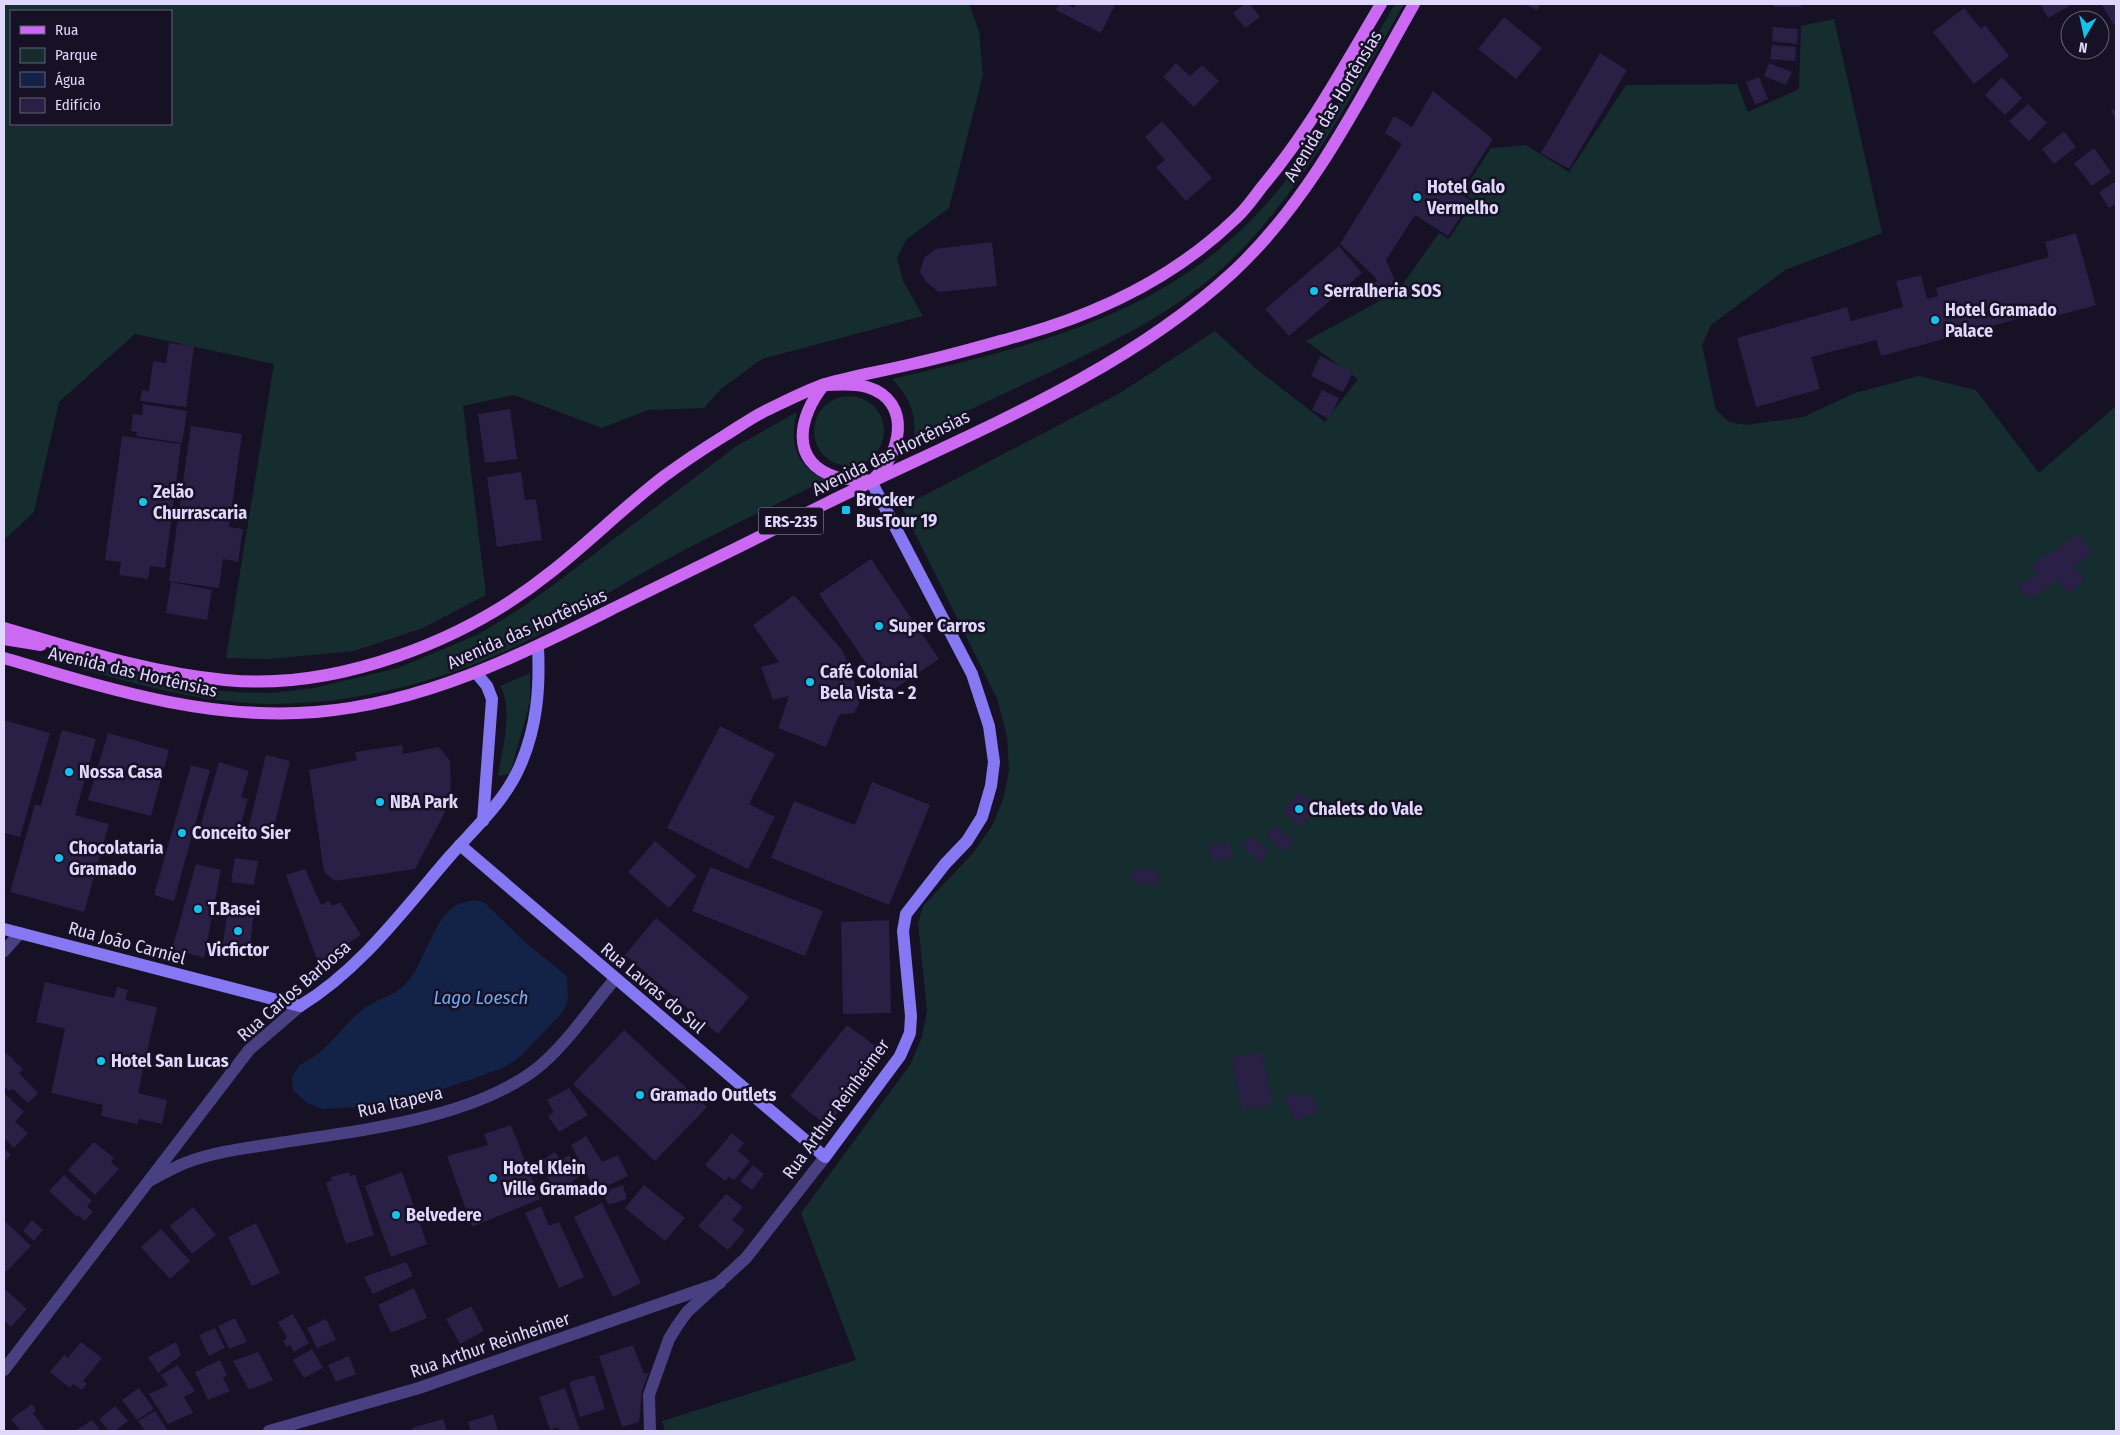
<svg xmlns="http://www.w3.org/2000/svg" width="2120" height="1435" viewBox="0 0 2120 1435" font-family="'Fira Sans Condensed',sans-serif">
<rect width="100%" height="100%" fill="#161125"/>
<g fill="#152d2e" fill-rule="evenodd">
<path d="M4,4H969L979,31L983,75L949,208L906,240L897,258L903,281L923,316L762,359L721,389L704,408L648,410L602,428L514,395L463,406L486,595L423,628L354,651L270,659L226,658L274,364L135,334L59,402L34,512L4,540ZM11,11H171V124H11Z"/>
<path d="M1395,4H1404C1357,86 1312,174 1247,244C1192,304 1120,339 1048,373C1003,394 959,415 914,436C916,411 909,397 892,379C1048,342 1188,311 1290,175C1330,122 1362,61 1395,4Z"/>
<path d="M1834,19L1882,233L1785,270L1711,325L1702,345L1716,410L1729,422L1746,425L1803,417L1855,393L1919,376L1976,390L2039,473L2116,406V1431H665L662,1421L856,1360L801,1213L910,1065L922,1037L927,1010L918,923L923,906L973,853L992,826L1003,800L1009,770L1007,736L997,699L902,507L1120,393L1215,331L1254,367L1325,422L1358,379L1306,341L1378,302L1400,288L1439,233L1449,239L1474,200L1462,193L1491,148L1526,145L1569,172L1626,85L1737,84L1748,112L1799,89L1801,26Z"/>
<circle cx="849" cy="431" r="35"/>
<path d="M797,412C789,444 795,465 826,480C762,511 698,541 637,576C607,593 579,613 549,629C463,678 347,710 248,703C175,698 106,675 36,656L86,662L187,687L232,692L269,693L314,688L398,668L479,634L518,610L552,586L735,447Z"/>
<path d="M530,673V702L510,774L498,776C502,751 514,708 500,686Z"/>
</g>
<path fill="#132247" d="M474,900L485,903L526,943L567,976L568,1000L562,1013L521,1056L503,1068L432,1093L389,1105L322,1109L307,1103L293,1090L292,1078L299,1065C331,1052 343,1020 371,1004C385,996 398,994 409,980C425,960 434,919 455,906C460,903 468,902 474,900Z"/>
<g fill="#2a1f44">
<path d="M1059,4H1067L1074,8L1076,4L1115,5L1101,33L1056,10Z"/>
<path d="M1245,4H1250L1260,17L1245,28L1233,13Z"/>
<path d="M1525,4H1540L1537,10Z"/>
<rect x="1774" y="4" width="27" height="3"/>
<path d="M2040,4H2073L2048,18Z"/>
<path d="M2101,4H2116V24L2114,25Z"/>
<path d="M1964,8L1981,29L1985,25L2009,56L1974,84L1933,32Z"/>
<path d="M1504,17L1542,48L1516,79L1478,49Z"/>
<path d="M1773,27L1798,29L1797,44L1772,41Z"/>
<path d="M1772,45L1796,47L1795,61L1770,59Z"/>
<path d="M1600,53L1627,70L1569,169L1541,153Z"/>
<path d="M1176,63L1190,76L1202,65L1219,81L1194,107L1163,77Z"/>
<path d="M1769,63L1792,72L1786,85L1764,76Z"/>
<path d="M1759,77L1768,99L1755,105L1746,82Z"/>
<path d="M2002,77L2022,98L2005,115L1985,95Z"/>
<path d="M1433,91L1493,139L1459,193L1471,201L1448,236L1415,215L1386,260L1398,287L1378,301L1371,286L1377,281L1375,277L1340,244L1402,144L1385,133L1394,116L1412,127Z"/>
<path d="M2028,104L2047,123L2029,141L2009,121Z"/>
<path d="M2116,108V119L2111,111Z"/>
<path d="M1162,121L1212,178L1186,201L1156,167L1165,160L1145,137Z"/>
<path d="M2064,131L2076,147L2054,164L2042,149Z"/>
<path d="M2094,148L2111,172L2092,186L2074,163Z"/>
<path d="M2116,181V204L2109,208L2099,192Z"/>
<path d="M2076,233L2096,305L2045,319L2043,312L1881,356L1876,340L1811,357L1820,389L1756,407L1737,338L1847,307L1851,321L1903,307L1896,281L1921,275L1927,299L1938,296L1936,288L2049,257L2045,242Z"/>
<path d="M992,242L997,286L939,292L927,283L920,272L924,258L935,249Z"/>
<path d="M1339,246L1362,273L1289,336L1265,309Z"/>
<path d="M169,343L194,346L186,407L140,401L142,390L149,391L153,361L166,363Z"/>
<path d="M1320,356L1353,372L1343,392L1311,376Z"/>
<path d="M1322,390L1339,398L1329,419L1312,410Z"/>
<path d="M143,404L187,411L182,443L136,436L137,432L131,431L133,414L142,415Z"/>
<path d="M510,409L517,459L485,463L478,414Z"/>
<path d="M191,426L242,434L229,527L243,529L238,562L223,559L219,588L169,581Z"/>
<path d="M122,436L181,444L165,568L150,566L148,579L119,575L121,562L105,560Z"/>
<path d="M521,472L525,500L536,499L542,540L497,547L487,477Z"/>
<path d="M2079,534L2092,554L2074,566L2085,582L2067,594L2058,580L2028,600L2018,586L2037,574L2031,565Z"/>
<path d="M871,559L939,659L887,694L819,594Z"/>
<path d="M171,582L212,590L207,620L166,613Z"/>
<path d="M794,595L843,651L861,700L854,713L839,715L826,747L778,728L789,696L773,700L761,667L779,662L753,625Z"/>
<path d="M4,720L50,733L20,837L4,833Z"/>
<path d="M720,726L775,754L749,804L775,817L748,869L667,828Z"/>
<path d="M62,730L96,739L75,815L109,824L84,912L10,892L35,804L41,806Z"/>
<path d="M108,733L169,750L151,816L88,800Z"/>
<path d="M402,745L403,754L439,747L450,761L451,789L444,814L415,869L335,881L324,872L309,770L357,760L355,752Z"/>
<path d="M266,755L290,761L271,839L247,834Z"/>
<path d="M219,762L249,771L241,797L248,799L236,842L199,831Z"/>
<path d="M191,765L210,770L174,901L154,895Z"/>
<path d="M872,782L930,805L889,905L771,858L794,801L855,825Z"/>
<path d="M1299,792L1317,809L1300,827L1282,810Z"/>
<path d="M1276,825L1294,841L1284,852L1266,836Z"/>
<path d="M1251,836L1269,852L1259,863L1242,846Z"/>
<path d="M655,841L696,876L669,908L628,872Z"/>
<path d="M1230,842L1233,858L1212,862L1208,846Z"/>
<path d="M235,858L258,861L254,885L231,882Z"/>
<path d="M196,864L221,870L204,958L172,949Z"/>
<path d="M710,867L823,911L805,956L692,911Z"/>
<path d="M1133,868L1159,872L1157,886L1130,881Z"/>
<path d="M305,869L321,905L328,901L333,906L340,902L361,935L338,950L341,956L320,968L286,875Z"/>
<path d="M228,906L254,910L249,955L222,952Z"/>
<path d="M656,918L749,997L718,1034L625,955Z"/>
<path d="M889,920L891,1013L843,1014L841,922Z"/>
<path d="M45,982L114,998L117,987L128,990L125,1000L157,1007L138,1093L167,1100L162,1124L139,1119L137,1124L101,1116L103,1105L51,1093L65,1029L36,1022Z"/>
<path d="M847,1025L885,1053L827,1126L790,1096Z"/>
<path d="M624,1030L707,1107L655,1161L573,1084Z"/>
<path d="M4,1051L23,1069L19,1073L38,1093L28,1103L13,1089L9,1091L4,1086Z"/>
<path d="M1262,1052L1273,1104L1242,1111L1231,1058Z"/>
<path d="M569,1088L588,1115L559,1132L548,1116L554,1112L547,1100Z"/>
<path d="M1297,1092L1300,1098L1310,1093L1318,1111L1295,1122L1284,1098Z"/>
<path d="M4,1093L24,1112L15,1122L28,1133L14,1148L4,1138Z"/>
<path d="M511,1125L540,1199L472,1227L447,1156L488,1145L484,1134Z"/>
<path d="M732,1133L744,1143L738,1151L750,1161L734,1180L729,1177L725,1181L705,1165Z"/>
<path d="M586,1136L602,1162L618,1155L628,1176L596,1191L571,1145Z"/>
<path d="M94,1142L114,1158L111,1162L119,1169L95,1195L68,1170Z"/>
<path d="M4,1148L11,1155L4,1162Z"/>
<path d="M555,1152L561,1160L569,1155L582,1175L557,1192L538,1163Z"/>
<path d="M753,1165L764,1174L752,1190L740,1181Z"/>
<path d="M349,1172L350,1176L355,1174L374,1235L346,1244L326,1183L332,1180L331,1177Z"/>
<path d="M402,1172L427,1244L391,1257L365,1186Z"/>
<path d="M64,1175L92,1201L87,1206L93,1212L85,1221L78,1215L77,1217L49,1191Z"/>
<path d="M623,1185L627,1199L608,1205L603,1192Z"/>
<path d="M644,1185L685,1218L665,1241L625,1208Z"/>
<path d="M726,1194L743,1207L732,1220L745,1230L728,1250L698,1226Z"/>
<path d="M602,1203L641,1283L613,1297L574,1217Z"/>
<path d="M541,1206L549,1226L559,1222L584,1277L559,1288L525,1213Z"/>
<path d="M193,1207L216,1235L192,1254L170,1226Z"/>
<path d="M4,1220L31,1246L6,1272L4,1270Z"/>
<path d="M32,1220L43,1230L34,1241L23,1231Z"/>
<path d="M256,1223L280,1273L252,1286L228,1237Z"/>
<path d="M161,1229L190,1261L170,1279L141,1247Z"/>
<path d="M406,1262L413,1276L373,1294L364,1277Z"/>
<path d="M4,1288L27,1309L11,1327L4,1321Z"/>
<path d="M414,1288L427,1318L391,1333L378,1305Z"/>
<path d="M471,1306L484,1331L460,1344L446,1319Z"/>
<path d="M293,1314L309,1343L294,1352L290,1345L287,1347L283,1341L287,1338L278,1322Z"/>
<path d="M235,1318L247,1342L229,1349L218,1326Z"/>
<path d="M326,1319L336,1340L317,1348L307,1328Z"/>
<path d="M215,1328L225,1348L209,1356L199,1335Z"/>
<path d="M81,1342L102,1358L83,1381L87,1384L82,1390L73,1384L70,1388L50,1372L64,1355L68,1358Z"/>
<path d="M176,1342L181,1355L158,1373L148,1357Z"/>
<path d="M633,1345L644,1374L649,1372L642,1391L639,1422L622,1427L599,1356Z"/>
<path d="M312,1349L323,1368L304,1378L293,1360Z"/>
<path d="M258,1352L273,1380L249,1390L233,1361Z"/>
<path d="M349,1356L356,1374L336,1382L328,1365Z"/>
<path d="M220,1360L227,1375L223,1378L230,1391L208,1400L195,1372Z"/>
<path d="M178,1365L195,1391L184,1397L193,1413L168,1424L149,1394L168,1385L161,1375Z"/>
<path d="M594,1375L605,1409L580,1417L569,1382Z"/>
<path d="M139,1388L154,1409L137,1420L122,1400Z"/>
<path d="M565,1388L580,1431H560L558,1427L550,1430L539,1397Z"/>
<path d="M32,1404L36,1410L33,1413L46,1431H21L11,1419Z"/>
<path d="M115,1406L128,1421L115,1431H109L99,1419Z"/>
<path d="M155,1411L168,1431H145L138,1421Z"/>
<path d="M493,1414L498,1431H471L468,1422Z"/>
<path d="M443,1419L447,1431H413L412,1428Z"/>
<path d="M92,1420L101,1431H75Z"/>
</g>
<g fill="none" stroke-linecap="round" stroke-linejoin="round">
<g stroke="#484080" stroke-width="12">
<path d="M4,951L20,933"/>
<path d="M151,1180C162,1174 173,1168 185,1163C211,1153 239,1149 266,1145C350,1131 474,1121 541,1065C569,1041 591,1007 615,979"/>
<path d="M4,1370L249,1050L300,1006"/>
<path d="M269,1431L419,1388L720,1283"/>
<path d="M650,1431L649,1395L669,1339L677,1326L687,1312L746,1258L825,1157"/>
</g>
<g stroke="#8678f3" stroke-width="12">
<path d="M477,674L487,686L492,699L483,821"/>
<path d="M460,845L825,1157L900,1056L910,1033L911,1016L903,931L906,914L945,864L967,841L982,817L991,786L994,762L989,726L972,674L871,481"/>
<path d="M4,929L300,1006C361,969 404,909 450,856C475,828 505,801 520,766C537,727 540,689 538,647"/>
</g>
<g stroke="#cb69f2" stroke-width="12">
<path d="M824,385C837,385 853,383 867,387C914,401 901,457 871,481C860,480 847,480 836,477C788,462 799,415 824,385Z"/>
<path d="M4,628C76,649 150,673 225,680C337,691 465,641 551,572C589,542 624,507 663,477C682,463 703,449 724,436C737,428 751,418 765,411C784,402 805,391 825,384C853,376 883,371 912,364C949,356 986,345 1022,335C1100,313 1176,276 1235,219C1245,210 1253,199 1261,188C1309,131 1343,68 1381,4"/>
<path d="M4,639L41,645"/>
<path d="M4,658C106,688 207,721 316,712C425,703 518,656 614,608C684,574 755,539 825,504C961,437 1119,377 1232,273C1312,199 1361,97 1414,4"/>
</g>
</g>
<g fill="#15c2eb" stroke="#161125" stroke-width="2">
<circle cx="1417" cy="197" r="5"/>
<circle cx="1314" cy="291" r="5"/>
<circle cx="1935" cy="320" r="5"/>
<circle cx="143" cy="502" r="5"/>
<rect x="841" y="505" width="10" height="10" rx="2.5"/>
<circle cx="879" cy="626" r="5"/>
<circle cx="810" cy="682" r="5"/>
<circle cx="69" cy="772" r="5"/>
<circle cx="380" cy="802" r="5"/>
<circle cx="1299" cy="809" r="5"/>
<circle cx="182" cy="833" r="5"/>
<circle cx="59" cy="858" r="5"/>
<circle cx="198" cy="909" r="5"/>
<circle cx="238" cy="931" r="5"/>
<circle cx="101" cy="1061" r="5"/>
<circle cx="640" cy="1095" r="5"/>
<circle cx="493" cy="1178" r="5"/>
<circle cx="396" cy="1215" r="5"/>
</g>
<g text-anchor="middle" stroke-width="5" stroke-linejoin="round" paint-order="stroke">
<rect fill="#161125" stroke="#a39cbc" stroke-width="1" x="758.5" y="507.5" width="65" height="27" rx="4"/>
<g font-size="16" font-weight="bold" fill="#dfd8fc">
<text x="791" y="527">ERS-235</text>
</g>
<g font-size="18" fill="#dfd8fc" stroke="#161125">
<text transform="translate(1333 106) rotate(-59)" y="6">Avenida das Hortênsias</text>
<text transform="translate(891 453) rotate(-26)" y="6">Avenida das Hortênsias</text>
<text transform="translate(527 629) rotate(-24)" y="6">Avenida das Hortênsias</text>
<text transform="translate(133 672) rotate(13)" y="6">Avenida das Hortênsias</text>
<text transform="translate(127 943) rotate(15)" y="6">Rua João Carniel</text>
<text transform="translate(653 988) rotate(40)" y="6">Rua Lavras do Sul</text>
<text transform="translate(294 991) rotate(-41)" y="6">Rua Carlos Barbosa</text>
<text transform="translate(400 1102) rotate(-13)" y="6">Rua Itapeva</text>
<text transform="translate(836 1109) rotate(-54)" y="6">Rua Arthur Reinheimer</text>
<text transform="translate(490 1345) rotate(-19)" y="6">Rua Arthur Reinheimer</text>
</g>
<g font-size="18" font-weight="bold" fill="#dfd8fc" stroke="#161125" text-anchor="start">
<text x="1427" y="193">Hotel Galo<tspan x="1427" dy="21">Vermelho</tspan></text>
<text x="1324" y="297">Serralheria SOS</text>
<text x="1945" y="316">Hotel Gramado<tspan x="1945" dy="21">Palace</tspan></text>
<text x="153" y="498">Zelão<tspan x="153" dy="21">Churrascaria</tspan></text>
<text x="856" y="506">Brocker<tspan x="856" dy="21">BusTour 19</tspan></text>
<text x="889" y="632">Super Carros</text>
<text x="820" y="678">Café Colonial<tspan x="820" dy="21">Bela Vista - 2</tspan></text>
<text x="79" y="778">Nossa Casa</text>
<text x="390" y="808">NBA Park</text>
<text x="1309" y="815">Chalets do Vale</text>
<text x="192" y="839">Conceito Sier</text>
<text x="69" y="854">Chocolataria<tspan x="69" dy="21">Gramado</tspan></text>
<text x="208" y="915">T.Basei</text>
<text x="238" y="956" text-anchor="middle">Vicfictor</text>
<text x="111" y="1067">Hotel San Lucas</text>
<text x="650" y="1101">Gramado Outlets</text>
<text x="503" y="1174">Hotel Klein<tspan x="503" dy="21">Ville Gramado</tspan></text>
<text x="406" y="1221">Belvedere</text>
</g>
<g font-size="19" font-style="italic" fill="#6faaf3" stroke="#161125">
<text x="481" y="1004">Lago Loesch</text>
</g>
</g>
<rect width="2120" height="1435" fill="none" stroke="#dfd8fc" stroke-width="10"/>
<rect x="10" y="10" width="162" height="115" fill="#161125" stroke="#66617b"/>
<rect x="20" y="26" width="25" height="8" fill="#cb69f2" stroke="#66617b"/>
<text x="55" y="35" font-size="15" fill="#dfd8fc">Rua</text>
<rect x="20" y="48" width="25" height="15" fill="#152d2e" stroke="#66617b"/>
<text x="55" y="60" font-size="15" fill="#dfd8fc">Parque</text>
<rect x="20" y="72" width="25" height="15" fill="#132247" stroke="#66617b"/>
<text x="55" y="85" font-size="15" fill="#dfd8fc">Água</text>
<rect x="20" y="98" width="25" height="15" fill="#2a1f44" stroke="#66617b"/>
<text x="55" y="110" font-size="15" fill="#dfd8fc">Edifício</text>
<g transform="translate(2085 35) rotate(189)"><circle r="24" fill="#161125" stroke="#66617b"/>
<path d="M0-4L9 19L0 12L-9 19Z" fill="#15c2eb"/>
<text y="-8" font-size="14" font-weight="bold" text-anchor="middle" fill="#dfd8fc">N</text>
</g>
</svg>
